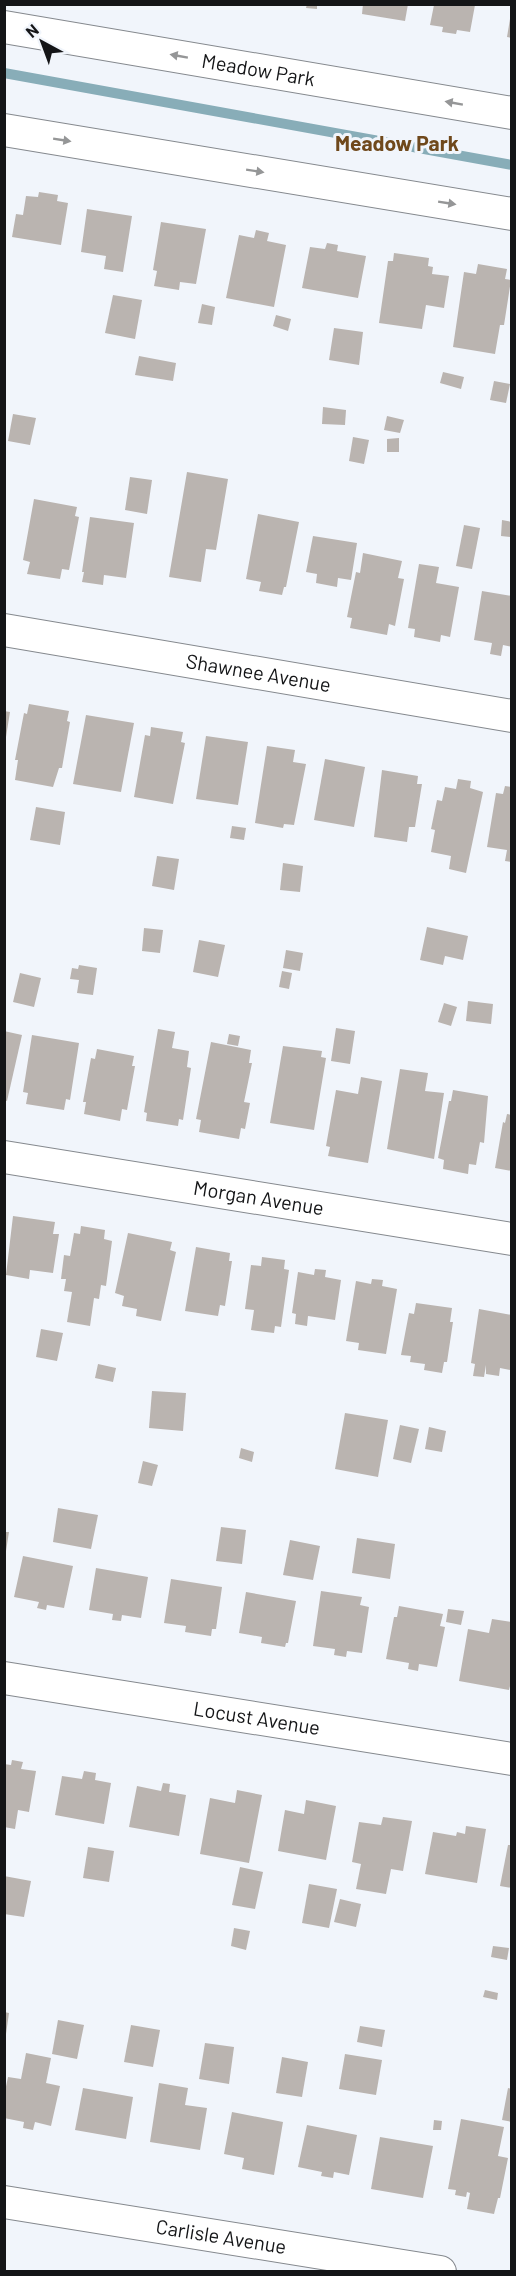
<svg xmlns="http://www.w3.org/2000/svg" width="516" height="2276" viewBox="0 0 516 2276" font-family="Barlow,sans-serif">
<rect width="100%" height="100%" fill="#f1f5fb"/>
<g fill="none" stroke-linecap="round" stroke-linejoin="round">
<path stroke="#88adb8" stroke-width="10" d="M4,73L512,165"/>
</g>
<g fill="#bab4b0">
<path d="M307,4H317V9L306,8Z"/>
<path d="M363,4H408L405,21L362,14Z"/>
<path d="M434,5H475L470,32L457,30L456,34L442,32L443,27L430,25Z"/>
<path d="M510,19H512V38L507,37Z"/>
<path d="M39,192L58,195L57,201L68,203L61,245L12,237L16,214L23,215L26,196L38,197Z"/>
<path d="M87,209L132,216L123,272L104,269L106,256L81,252Z"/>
<path d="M161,222L206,229L196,284L180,282L179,290L154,286L157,271L153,270Z"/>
<path d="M256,230L269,233L267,241L286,245L274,307L226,298L239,235L254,238Z"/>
<path d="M327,243L338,245L337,251L366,256L358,298L302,288L310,247L325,249Z"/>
<path d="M394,253L429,258L428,266L433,267L432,274L449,276L444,308L426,305L422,329L379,323L388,261H393Z"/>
<path d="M478,264L507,269L505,279L511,280L504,325H500L495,354L453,347L464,272L476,274Z"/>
<path d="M113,295L142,300L135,339L105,333Z"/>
<path d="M202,304L215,307L212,325L198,323Z"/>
<path d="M276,315L291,319L288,331L273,326Z"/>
<path d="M334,328L363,332L359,365L329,360Z"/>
<path d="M139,356L176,363L173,381L135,375Z"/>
<path d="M443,372L464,377L461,389L440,383Z"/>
<path d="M494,381L510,384L506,403L490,400Z"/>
<path d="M323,407L346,410L345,425L322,424Z"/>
<path d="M13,414L36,418L30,445L8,441Z"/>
<path d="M387,416L404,420L400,433L384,430Z"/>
<path d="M353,437L369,440L364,464L349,461Z"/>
<path d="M399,438V452H387V439Z"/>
<path d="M187,472L228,479L216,550L206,549L201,582L169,577Z"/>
<path d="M130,477L152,480L147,514L125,510Z"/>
<path d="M34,499L77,507L75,516L79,517L69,570L62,569L60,579L27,574L30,562L23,560Z"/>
<path d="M258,514L299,522L286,587H284L282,595L259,591L261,582L246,579Z"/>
<path d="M90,517L134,523L126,578L104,575L103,585L82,582L84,572H82Z"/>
<path d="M502,520L512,522L510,537L501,536Z"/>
<path d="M464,525L480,528L472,569L456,566Z"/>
<path d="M313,536L357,543L351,580L338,578L337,587L316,583L317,574L306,572Z"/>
<path d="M363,553L402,561L398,578L404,579L395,626L389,624L387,635L350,628L352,618L347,617L356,572L360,573Z"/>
<path d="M419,564L439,567L436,583L459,587L450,637L441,635L440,642L414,637L415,629L408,628Z"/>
<path d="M482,591L512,596V647L503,645L501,656L490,654L492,643L474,640Z"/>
<path d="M29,704L69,711L67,721L70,722L62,768H59L53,787L15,780L18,760H15L24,713L27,714Z"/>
<path d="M4,711L10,712L6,737H4Z"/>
<path d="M86,715L134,723L121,792L73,784Z"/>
<path d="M151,727L183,732L181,742L185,743L173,804L134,797L145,735L150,736Z"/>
<path d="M206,736L248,742L238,805L196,799Z"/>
<path d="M267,746L295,750L293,762L306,764L294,825L284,824L283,828L255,823Z"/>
<path d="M325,759L365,767L354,827L314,820Z"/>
<path d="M382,770L418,776L417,784H422L415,827H409L407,842L374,837Z"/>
<path d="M458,779L471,781L470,788L483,792L466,873L449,869L451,856L431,852L435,830L431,829L437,800L442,801L445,787L456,789Z"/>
<path d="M505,786L512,787V862L505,861L507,850L487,847L496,793L503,794Z"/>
<path d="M36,807L65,812L60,845L30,840Z"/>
<path d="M232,826L246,828L244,840L230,838Z"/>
<path d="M157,856L179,859L174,890L152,886Z"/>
<path d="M283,863L303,866L300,892L280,890Z"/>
<path d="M427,927L468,936L463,960L445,956L443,965L420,960Z"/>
<path d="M144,928L163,930L160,953L142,951Z"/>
<path d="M199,940L225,945L218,977L193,972Z"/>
<path d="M286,950L303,953L300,971L283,968Z"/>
<path d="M79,965L97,968L93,995L77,993L79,980L70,979L72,968L78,969Z"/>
<path d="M282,971L292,973L289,989L279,987Z"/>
<path d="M20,973L41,978L34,1007L13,1002Z"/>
<path d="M468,1001L493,1004L491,1024L466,1021Z"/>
<path d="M444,1003L457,1007L451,1026L438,1022Z"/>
<path d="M336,1028L355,1031L350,1064L331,1061Z"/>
<path d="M158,1029L175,1032L172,1048L189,1051L187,1067L191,1068L183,1120L179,1119L178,1126L146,1121L147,1113L144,1112Z"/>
<path d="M4,1031L22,1035L7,1101L4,1100Z"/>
<path d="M229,1034L240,1036L238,1046L227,1044Z"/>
<path d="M32,1035L79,1043L70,1100L66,1099L64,1110L26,1104L28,1093L23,1092Z"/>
<path d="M211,1042L251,1050L249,1063H252L244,1102L250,1103L245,1129L241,1128L239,1139L199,1132L201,1120L196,1119Z"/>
<path d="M283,1046L322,1051L321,1057L326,1058L314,1130L270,1123Z"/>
<path d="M97,1049L134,1056L132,1066H135L127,1110L122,1109L120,1121L84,1114L86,1102H83L91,1058L95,1059Z"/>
<path d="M400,1069L428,1073L425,1091L444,1093L434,1159L387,1149Z"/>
<path d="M361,1077L382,1081L368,1163L328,1156L330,1147L326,1146L336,1090L358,1094Z"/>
<path d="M453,1090L488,1096L484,1143L480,1142L476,1165L469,1164L468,1174L443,1169L444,1160L438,1158L449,1101H451Z"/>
<path d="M507,1114L512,1115V1171L495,1168L503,1122L505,1123Z"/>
<path d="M13,1216L55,1222L53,1234H59L53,1273L30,1270L29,1279L6,1275Z"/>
<path d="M81,1226L105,1230L104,1239L112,1241L106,1286L101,1285L99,1299L94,1298L90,1326L67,1322L72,1292L64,1291L66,1279H61L64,1255L70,1256L74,1233L80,1234Z"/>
<path d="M128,1233L172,1242L170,1250L176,1252L161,1321L136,1316L137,1309L122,1306L124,1296L115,1293Z"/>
<path d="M196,1247L230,1253L229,1261H232L225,1306L220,1305L218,1316L185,1311Z"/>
<path d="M262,1257L285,1260L284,1269L289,1270L281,1327L275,1326L274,1333L251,1330L254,1310L245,1309L251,1265L261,1266Z"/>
<path d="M315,1269L326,1270L325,1277L341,1280L335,1320L308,1316L307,1326L295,1324L296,1314L292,1313L298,1272L314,1275Z"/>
<path d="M372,1279L383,1280L382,1286L397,1289L386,1354L358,1350L359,1343L346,1341L356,1281L371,1284Z"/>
<path d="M416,1303L452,1308L450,1322H453L447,1362H444L442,1373L424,1370L425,1364L410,1362L411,1356L401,1355L409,1313L414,1314Z"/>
<path d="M479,1309L512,1315L510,1370L500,1368L499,1376L486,1374V1365L484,1377L473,1376L475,1364L471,1363Z"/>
<path d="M41,1329L63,1333L57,1361L36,1357Z"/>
<path d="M98,1364L116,1368L113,1382L95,1378Z"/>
<path d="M152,1391L186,1393L183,1431L149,1428Z"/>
<path d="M345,1413L388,1420L378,1477L335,1469Z"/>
<path d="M400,1425L419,1429L411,1463L393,1459Z"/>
<path d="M429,1427L446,1431L442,1452L425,1449Z"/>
<path d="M241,1448L254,1452L252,1462L239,1458Z"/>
<path d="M143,1461L158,1465L152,1486L138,1483Z"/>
<path d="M58,1508L98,1515L91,1549L53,1542Z"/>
<path d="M221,1527L246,1530L242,1564L216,1561Z"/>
<path d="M4,1532H9L6,1551H4Z"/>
<path d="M357,1538L395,1544L390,1579L352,1573Z"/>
<path d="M290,1540L320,1546L313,1580L283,1575Z"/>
<path d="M23,1556L73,1566L64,1608L47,1605L46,1610L37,1608L39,1602L14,1597Z"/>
<path d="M96,1568L148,1577L141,1618L122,1615L121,1621L112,1620L113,1614L89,1610Z"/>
<path d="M171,1579L222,1587L216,1629H212L211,1636L185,1632L186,1626L164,1623Z"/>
<path d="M321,1591L362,1597L360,1605L369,1607L362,1653L347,1651L346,1657L334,1655L335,1649L313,1646Z"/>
<path d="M246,1592L296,1601L288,1643H286L285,1647L261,1643L262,1637L239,1633Z"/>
<path d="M399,1606L443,1614L440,1626L445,1627L437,1667L419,1664L418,1671L408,1669L409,1663L386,1659L394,1617H397Z"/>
<path d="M448,1609L464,1611L461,1625L446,1622Z"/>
<path d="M492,1619L512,1622V1678L509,1690L459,1681L468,1629L489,1633Z"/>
<path d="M12,1760L23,1762L21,1769L36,1771L29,1812L18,1810L15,1829L4,1827V1764L11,1765Z"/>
<path d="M84,1771L96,1773L95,1780L111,1783L104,1824L55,1815L62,1776L82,1779Z"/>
<path d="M163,1783L170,1784L169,1792L186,1795L179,1836L129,1827L137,1786L161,1791Z"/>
<path d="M237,1790L262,1795L249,1863L200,1854L210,1798L235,1803Z"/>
<path d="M306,1800L336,1806L326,1860L278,1851L285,1810L304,1814Z"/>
<path d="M383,1817L412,1821L403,1871L391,1869L386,1894L356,1889L361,1864L352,1862L359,1822L381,1825Z"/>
<path d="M466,1826L486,1829L477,1883L425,1874L433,1832L456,1836L457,1832L465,1834Z"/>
<path d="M508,1845H512V1888L500,1886Z"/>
<path d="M88,1847L114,1851L109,1882L83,1878Z"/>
<path d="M240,1867L263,1872L255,1909L232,1905Z"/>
<path d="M4,1876L31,1881L24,1917L4,1914Z"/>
<path d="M309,1884L337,1889L329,1928L302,1923Z"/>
<path d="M340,1899L361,1904L356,1927L334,1922Z"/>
<path d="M234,1928L250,1931L246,1950L231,1946Z"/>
<path d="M493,1946L509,1948L507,1960L491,1957Z"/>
<path d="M485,1990L498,1993L497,2000L483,1997Z"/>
<path d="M4,2012L9,2013L6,2034L4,2033Z"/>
<path d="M58,2020L84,2025L77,2059L52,2054Z"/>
<path d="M131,2025L160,2030L153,2067L124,2062Z"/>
<path d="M360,2026L385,2030L382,2047L357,2042Z"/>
<path d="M205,2043L234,2047L229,2084L199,2079Z"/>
<path d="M26,2053L51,2058L46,2083L60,2086L51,2126L35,2122L33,2130L23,2128L24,2122L4,2118V2096L8,2077L21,2079Z"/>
<path d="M345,2054L382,2060L376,2095L339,2089Z"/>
<path d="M282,2057L308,2062L302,2097L276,2093Z"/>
<path d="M159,2083L188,2088L185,2105L207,2108L200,2150L150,2142Z"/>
<path d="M83,2088L133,2097L126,2139L75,2130Z"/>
<path d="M508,2088L512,2089V2122L502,2120Z"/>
<path d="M232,2112L283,2122L274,2175L242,2169L244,2158L224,2154Z"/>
<path d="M461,2119L504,2127L498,2156L508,2158L500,2198H498L494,2214L467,2209L470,2193L467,2192L466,2197L455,2195L456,2190L448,2189Z"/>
<path d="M434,2120L442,2121L441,2130H433Z"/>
<path d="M307,2125L357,2135L349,2175L334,2172L333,2178L321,2176L322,2172L298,2167Z"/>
<path d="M380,2137L433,2146L423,2198L371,2189Z"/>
</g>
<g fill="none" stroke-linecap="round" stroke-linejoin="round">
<defs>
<g id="street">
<path id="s1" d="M4,27L512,113"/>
<path d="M4,130L512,214"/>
<path id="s2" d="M4,630L512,716"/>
<path id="s3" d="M4,1157L512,1239"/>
<path id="s4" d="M4,1678L512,1759"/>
<path id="s5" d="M4,2202L440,2272"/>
</g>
</defs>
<use href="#street" stroke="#85898e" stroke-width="34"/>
<use href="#street" stroke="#fff" stroke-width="32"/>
</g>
<defs><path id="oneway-solid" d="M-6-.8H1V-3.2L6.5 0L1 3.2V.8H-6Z" transform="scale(1.5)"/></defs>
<g fill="#959697">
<use href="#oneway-solid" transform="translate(179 56) rotate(-170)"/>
<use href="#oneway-solid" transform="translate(454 103) rotate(-170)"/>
<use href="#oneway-solid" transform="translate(62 140) rotate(9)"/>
<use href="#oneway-solid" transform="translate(255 171) rotate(9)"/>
<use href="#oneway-solid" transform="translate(447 203) rotate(9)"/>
</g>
<g text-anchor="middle" stroke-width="6" stroke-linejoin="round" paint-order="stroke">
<g font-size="20" fill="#141517" stroke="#f1f5fb">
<text dy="7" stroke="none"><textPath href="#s1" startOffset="258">Meadow Park</textPath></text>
<text dy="7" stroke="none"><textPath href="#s2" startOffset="258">Shawnee Avenue</textPath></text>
<text dy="7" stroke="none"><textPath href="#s3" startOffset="258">Morgan Avenue</textPath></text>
<text dy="7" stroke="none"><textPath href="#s4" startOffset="256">Locust Avenue</textPath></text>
<text dy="7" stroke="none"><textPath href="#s5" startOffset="220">Carlisle Avenue</textPath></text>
</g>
<g font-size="21" font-weight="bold" fill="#6f481b" stroke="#f1f5fb">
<text x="397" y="151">Meadow Park</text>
</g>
</g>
<rect width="516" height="2276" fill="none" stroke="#141517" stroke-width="12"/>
<g transform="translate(42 42) rotate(319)" stroke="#f1f5fb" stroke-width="4.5" paint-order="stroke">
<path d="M0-4.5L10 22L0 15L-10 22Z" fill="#141517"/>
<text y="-9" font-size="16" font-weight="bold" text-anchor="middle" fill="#141517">N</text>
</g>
</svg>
